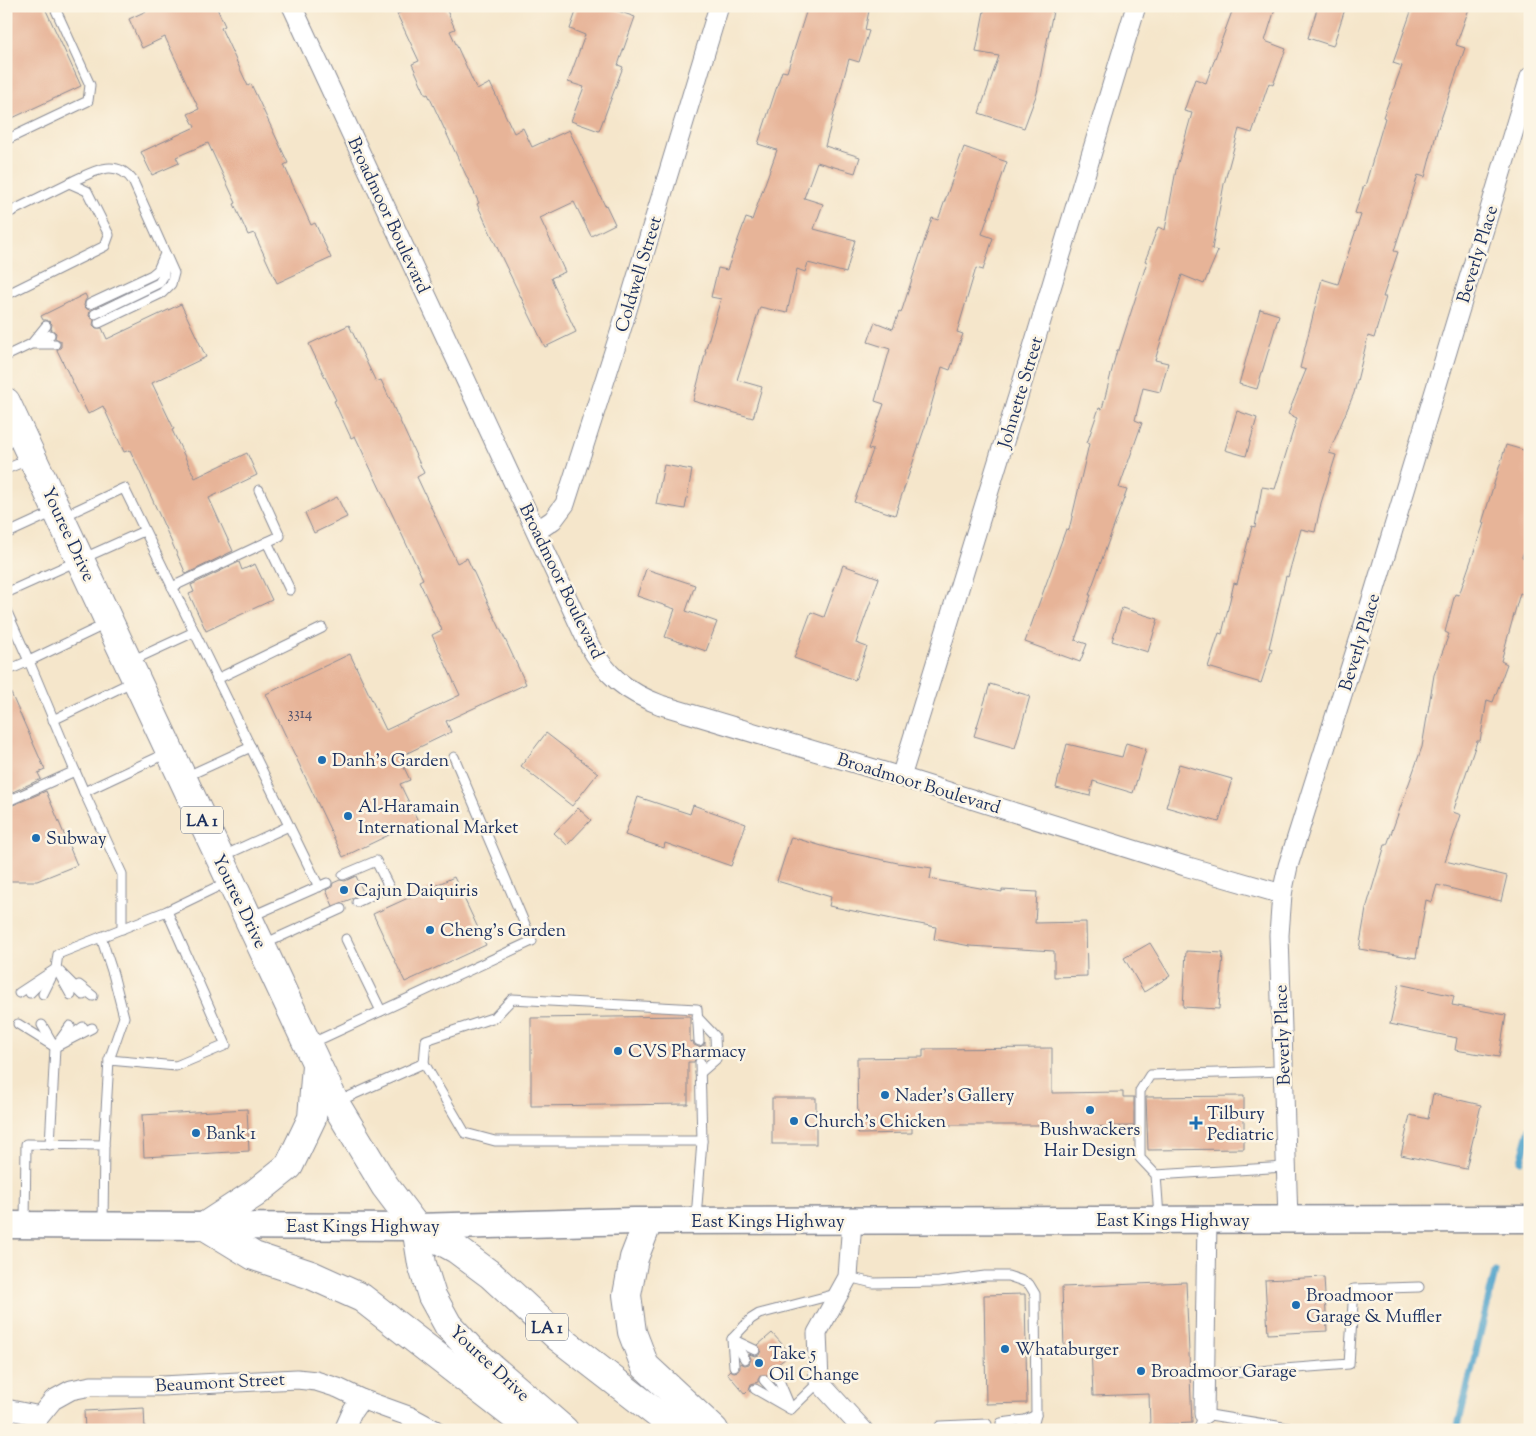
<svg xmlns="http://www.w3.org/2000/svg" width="1536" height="1436" viewBox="0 0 1536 1436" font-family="'Sorts Mill Goudy',serif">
<rect width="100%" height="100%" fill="#fcf5e5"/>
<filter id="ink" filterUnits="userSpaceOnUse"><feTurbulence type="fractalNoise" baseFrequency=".02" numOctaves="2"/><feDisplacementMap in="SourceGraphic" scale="10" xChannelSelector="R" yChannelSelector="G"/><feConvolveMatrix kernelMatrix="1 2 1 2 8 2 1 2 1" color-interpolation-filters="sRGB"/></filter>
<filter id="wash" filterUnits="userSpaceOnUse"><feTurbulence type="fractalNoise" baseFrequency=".0096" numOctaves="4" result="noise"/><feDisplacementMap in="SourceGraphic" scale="20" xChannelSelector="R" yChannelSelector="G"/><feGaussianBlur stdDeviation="1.12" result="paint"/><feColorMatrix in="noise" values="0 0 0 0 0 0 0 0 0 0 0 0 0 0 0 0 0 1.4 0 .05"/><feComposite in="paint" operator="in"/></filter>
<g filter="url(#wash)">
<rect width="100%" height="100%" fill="#f5e6cb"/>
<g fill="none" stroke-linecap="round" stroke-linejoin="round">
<g stroke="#50a3cb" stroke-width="7">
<path d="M1521,1161L1530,1128"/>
<path d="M1457,1430L1495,1272"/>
</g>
</g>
<g id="blocks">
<g fill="#e7b498">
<path d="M6,6H44L81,86L6,121Z"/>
<path d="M157,6H216L225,26L221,28L248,86L251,84L288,163L284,165L311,225L315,223L331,258L277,283L254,233L248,235L234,204L236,203L208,143L176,157L179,163L152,175L141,152L195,127L188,114L199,109L165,37L142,48L129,19Z"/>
<path d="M413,6H445L455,29L450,31L477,90L490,83L514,133L523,128L532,147L569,130L605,206L606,205L615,224L591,236L574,202L540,218L565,272L551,278L576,332L545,347L502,258L477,204L479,203L428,94L426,95L412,64L419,61L397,14Z"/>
<path d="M578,6H604L635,17L618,65L623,67L599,131L571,121L584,87L568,82L585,35L570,29Z"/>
<path d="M808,6H870L865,30L869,31L859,62L849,59L825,146L860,157L855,173L817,162L804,198L823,204L814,229L855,240L846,273L808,263L805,272L797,269L787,313L760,307L737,380L762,387L753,418L693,401L706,351H705L721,299L711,297L718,268L727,270L746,218L752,220L777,150L758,144L782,71L787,72Z"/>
<path d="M985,6H1054L1037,93L1024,128L979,113L999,56L976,52Z"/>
<path d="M1234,6H1276L1265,41L1286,49L1273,85L1269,83L1252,133L1239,129L1224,184L1212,249L1218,251L1204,284L1182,275L1155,360L1168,363L1160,392L1143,388L1135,420L1142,423L1119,488L1127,490L1089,595H1091L1075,640L1087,644L1080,662L1025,642L1066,529L1069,530L1089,444L1087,443L1099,408L1102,409L1117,350H1119L1147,262L1145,261L1158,227L1165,230L1176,170L1192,113L1184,111L1195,79L1206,83Z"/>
<path d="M1318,6H1346L1333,46L1308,38Z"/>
<path d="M1413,6H1470L1456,45L1465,48L1437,131L1425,177L1418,175L1394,251L1398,252L1383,297H1386L1374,338L1368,336L1354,393L1329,453L1336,455L1321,503L1315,532L1301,529L1288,577L1286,576L1269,648L1272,649L1261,683L1208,667L1219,633L1222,634L1234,583L1237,584L1252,526L1255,527L1262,487L1275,489L1297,418L1288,414L1306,370L1300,368L1322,279L1338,284L1361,215L1355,213L1364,185L1365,186L1385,118L1383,117L1402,66L1393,63Z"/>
<path d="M964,147L1007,162L982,234L993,238L983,270L976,268L957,332L963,334L950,370L942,367L926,424L895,515L854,502L873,450L868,449L884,404L875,401L890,349L868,342L875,322L893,329L899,312L901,313L932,218L938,220Z"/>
<path d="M85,294L87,298L85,301L84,306L87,309L90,310L89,316L94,320L93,325L96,328H102L107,339L181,304L206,357L152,383L174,429L172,430L195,478L247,453L257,475L209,498L233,551L186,574L130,450L124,452L103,406L88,414L57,350L61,347V341L55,338L56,333L51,329L52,324L50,322L46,320H43L41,316Z"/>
<path d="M1260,309L1279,315L1257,389L1239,384Z"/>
<path d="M349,325L376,382L381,380L424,473L417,477L457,563L467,558L526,684L446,721L451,732L399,757L410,780L400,784L418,821L343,857L266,694L350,654L386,730L460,695L432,635L442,630L419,581L423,579L355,436L351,438L334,401L336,400L309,344Z"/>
<path d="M1237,411L1257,418L1246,456L1225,450Z"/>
<path d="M1506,445L1530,452V535L1522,557L1530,560V596L1520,593L1501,661L1507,664L1493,702L1487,700L1480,741H1477L1453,812L1461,815L1445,861L1507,876L1501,901L1437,885L1432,902L1426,900L1416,958L1359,949L1366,909L1385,845H1387L1422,747L1434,675L1449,634L1445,632L1455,594L1459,595L1484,523H1482Z"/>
<path d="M664,465L692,470L685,509L656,504Z"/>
<path d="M337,497L347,517L314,533L305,513Z"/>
<path d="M239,562L242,570L255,564L272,600L206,631L189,594L194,592L191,585Z"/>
<path d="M843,565L879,578L856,643L867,647L855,680L794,658L811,612L824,617Z"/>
<path d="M646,569L695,585L686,611L717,622L706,651L665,637L675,609L637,596Z"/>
<path d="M1122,608L1158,619L1148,652L1112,641Z"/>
<path d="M6,682L45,770L38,773L41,779L6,795Z"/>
<path d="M990,684L1030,696L1015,748L974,736Z"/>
<path d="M546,733L598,773L572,806L521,766Z"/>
<path d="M1126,743L1146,749L1133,793L1093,781L1090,796L1056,788L1067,744L1122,757Z"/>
<path d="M1179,764L1232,779L1219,822L1166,807Z"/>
<path d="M46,791L77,865L37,881H6V808Z"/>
<path d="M638,797L690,814L693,805L746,824L731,866L665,843L664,848L625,835Z"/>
<path d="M578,808L591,820L567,845L554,833Z"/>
<path d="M791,837L836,850L898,863L932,868L930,879L1002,892V890L1037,892L1035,923L1086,922L1087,976L1054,977V951L970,946L934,939L936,927L892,919L829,906L831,897L777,881Z"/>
<path d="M356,876L363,892L351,899L333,906L326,890L332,887L333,883L340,880L345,881Z"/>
<path d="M454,877L486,945L405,982L373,914Z"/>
<path d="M1150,943L1170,976L1144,992L1124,958Z"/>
<path d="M1186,951L1223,953L1219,1009L1183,1007Z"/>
<path d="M1399,984L1454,996L1452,1005L1506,1015L1499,1057L1455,1050L1457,1038L1390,1024Z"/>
<path d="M690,1016V1042L693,1041L694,1045L699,1047L703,1046L705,1042V1058L699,1056L696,1057L694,1062H688V1104L531,1106V1018Z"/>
<path d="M1052,1048V1093L1123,1092V1097H1134V1126L1058,1127V1125H912V1133L858,1134L857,1058L923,1057V1049Z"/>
<path d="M1433,1094L1481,1105L1466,1169L1401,1155L1410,1115L1428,1119Z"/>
<path d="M1244,1096V1149L1148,1150L1146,1097Z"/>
<rect x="772" y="1098" width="44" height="46"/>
<path d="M247,1109L249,1151L144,1157L142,1115Z"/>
<path d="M1324,1277L1327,1331L1268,1334L1265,1280Z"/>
<path d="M1186,1282L1192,1423L1150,1425L1149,1394L1093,1396L1091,1346L1064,1348L1062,1287Z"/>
<path d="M1025,1294L1027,1403L986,1404L984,1295Z"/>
<path d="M772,1333L791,1354L777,1365H773L770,1367L769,1373L767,1375H760L758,1379V1382L751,1384L749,1390L745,1394L727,1373L730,1370L734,1372L738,1371L740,1368V1363L745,1365L749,1364L751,1359L749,1354L755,1356L759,1355L761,1350L758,1345Z"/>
<path d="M144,1408L145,1430H85L84,1411Z"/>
</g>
</g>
</g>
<g filter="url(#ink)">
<use href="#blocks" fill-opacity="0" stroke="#888a94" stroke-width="1"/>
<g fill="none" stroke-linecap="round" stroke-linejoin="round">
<defs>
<g id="lane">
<path d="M6,140L88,101L90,85L54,6"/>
<path d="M69,183C91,173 115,156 133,181L174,273L171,284L162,293L99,323"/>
<path d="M6,214L69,183L87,191L109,235L105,246L6,295"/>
<path d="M90,304L152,275L158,270L164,256"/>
<path d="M95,314L159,283L164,275L165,258"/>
<path d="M33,342L46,326"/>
<path d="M34,344H55"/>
<path d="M6,356L50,335"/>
<path d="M6,469L30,459"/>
<path d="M259,490L280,536L267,542"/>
<path d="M64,516L124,488L319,887"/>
<path d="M6,534L54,512"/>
<path d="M172,587L267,542L290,590"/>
<path d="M6,593L144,531"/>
<path d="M6,610L29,661L6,671"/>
<path d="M131,661L194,632"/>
<path d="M217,679L322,628"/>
<path d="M53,720L134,681"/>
<path d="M75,771L29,661L106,624"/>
<path d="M185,777L251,747"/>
<path d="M6,802L75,771L84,792"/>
<path d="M221,857L289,826"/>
<path d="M343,875L376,861L389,887L357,902"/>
<path d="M250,917L327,883"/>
<path d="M122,929V874L84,792L167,753"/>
<path d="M346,939L381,1011"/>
<path d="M264,944L341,909"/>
<path d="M79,985L93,996"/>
<path d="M19,993L54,970"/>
<path d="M30,993L49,974"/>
<path d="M43,994L56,968L58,954L101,937"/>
<path d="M71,995L56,968L83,995"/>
<path d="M697,1017L715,1036L716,1059L700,1073"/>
<path d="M18,1024L55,1047L70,1026"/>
<path d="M42,1025L53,1044"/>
<path d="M83,1027L55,1047L92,1028"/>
<path d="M310,1044L532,941L454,757"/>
<path d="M109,1060L176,1066L226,1045L167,911"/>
<path d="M424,1063L465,1133L495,1141H702"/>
<path d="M337,1102L424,1063L426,1040L495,1017L512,999L697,1009L699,1041"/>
<path d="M50,1145L55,1047"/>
<path d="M104,1145L109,1060L124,1017L113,974L101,937L167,911L227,882"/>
<path d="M1156,1175L1286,1167"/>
<path d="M1159,1217L1156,1175L1140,1158V1091L1150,1075L1283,1071"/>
<path d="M696,1218L702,1141L700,1062"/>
<path d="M25,1224L26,1144L104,1145L103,1223"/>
<path d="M848,1277L873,1283L939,1282L985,1276H1008L1020,1280L1029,1284L1035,1294L1036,1415L1033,1426L1031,1430"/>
<path d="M732,1339L755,1350"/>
<path d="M734,1341L745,1359"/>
<path d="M734,1366L732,1339L751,1319L759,1314L836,1294"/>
<path d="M775,1371L791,1409"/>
<path d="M1205,1375L1349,1364L1354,1289L1419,1287"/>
<path d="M764,1380L785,1403"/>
<path d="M755,1389L790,1409"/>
<path d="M791,1409L819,1382"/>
<path d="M1001,1423L1025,1420L1036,1415"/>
<path d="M939,1430L940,1426L987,1424"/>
<path d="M1198,1430L1204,1414L1289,1428L1290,1430"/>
</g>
<g id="street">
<path d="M292,6L588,643C606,675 626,692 661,705L901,777L1185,866L1282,894"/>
<path d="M537,531L553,520L565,504L620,333L719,6"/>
<path d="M901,777L1031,354L1136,6"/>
<path d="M1288,1220L1279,935L1282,894L1288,866L1369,609L1530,77"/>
<path d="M852,1221L848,1277L817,1333L819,1382L863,1430"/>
<path d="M6,1409L40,1416L53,1400L71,1390L91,1386H162L297,1379L316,1381L338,1388L361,1399L411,1417L435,1430"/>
<path d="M1204,1414L1207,1220"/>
<path d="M344,1430L352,1412L361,1399"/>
</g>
<path id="secondary" d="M6,1225L416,1227L634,1221L1530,1219"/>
<g id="primary">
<path d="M6,402L335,1103L385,1186L416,1227L456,1249L491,1275L559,1338L678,1430"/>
<path d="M316,1065L312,1118L289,1166L254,1194L205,1226L254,1256L311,1275L362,1298L532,1430"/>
<path d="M648,1222L634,1258L627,1295L632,1332L645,1366L714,1430"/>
<path d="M416,1227L422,1264L432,1296L448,1325L470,1349L564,1430"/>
</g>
</defs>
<use href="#lane" stroke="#888a94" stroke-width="11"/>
<use href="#street" stroke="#888a94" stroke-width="21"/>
<use href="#secondary" stroke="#888a94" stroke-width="29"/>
<use href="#primary" stroke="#888a94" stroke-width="30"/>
<use href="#lane" stroke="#fff" stroke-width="9"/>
<use href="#street" stroke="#fff" stroke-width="19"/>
<use href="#secondary" stroke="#fff" stroke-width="26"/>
<use href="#primary" stroke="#fff" stroke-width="28"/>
</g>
</g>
<g fill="#1f6fb2" stroke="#fcf5e5" stroke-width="2">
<circle cx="322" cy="760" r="5"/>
<circle cx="348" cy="816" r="5"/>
<circle cx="36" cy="838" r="5"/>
<circle cx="344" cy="890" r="5"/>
<circle cx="430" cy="930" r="5"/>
<circle cx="618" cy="1051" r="5"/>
<circle cx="885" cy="1095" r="5"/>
<circle cx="1090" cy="1110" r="5"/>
<circle cx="794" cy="1121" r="5"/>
<path d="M1193.5 1115.5h5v5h5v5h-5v5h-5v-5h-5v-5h5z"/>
<circle cx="196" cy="1133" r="5"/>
<circle cx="1296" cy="1305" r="5"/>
<circle cx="1005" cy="1349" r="5"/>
<circle cx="759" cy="1363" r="5"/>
<circle cx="1141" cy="1371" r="5"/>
</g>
<g text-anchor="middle" stroke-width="5" stroke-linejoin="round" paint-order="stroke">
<g font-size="15" fill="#4e506c">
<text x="300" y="718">3314</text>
</g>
<g fill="#fcf5e5" stroke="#5e6a86" stroke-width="1">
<rect x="181" y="806.5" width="42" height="27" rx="4"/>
<rect x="526" y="1313.5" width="42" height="27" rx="4"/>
</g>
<g font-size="16" font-weight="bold" fill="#1b2f5e">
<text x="202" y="826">LA 1</text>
<text x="547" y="1333">LA 1</text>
</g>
<g font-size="18" fill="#1b2f5e" stroke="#fcf5e5">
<text transform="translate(389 215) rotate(65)" y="6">Broadmoor Boulevard</text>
<text transform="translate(1477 254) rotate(-73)" y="6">Beverly Place</text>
<text transform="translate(638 274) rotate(-73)" y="6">Coldwell Street</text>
<text transform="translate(1020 392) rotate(-73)" y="6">Johnette Street</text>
<text transform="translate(69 534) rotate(65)" y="6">Youree Drive</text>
<text transform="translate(562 581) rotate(64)" y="6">Broadmoor Boulevard</text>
<text transform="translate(1359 642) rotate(-73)" y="6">Beverly Place</text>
<text transform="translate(919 783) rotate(17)" y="6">Broadmoor Boulevard</text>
<text transform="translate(240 901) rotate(64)" y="6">Youree Drive</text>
<text transform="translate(1282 1035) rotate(-92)" y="6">Beverly Place</text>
<text x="1173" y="1226">East Kings Highway</text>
<text x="768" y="1227">East Kings Highway</text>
<text x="363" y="1232">East Kings Highway</text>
<text transform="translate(490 1363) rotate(43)" y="6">Youree Drive</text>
<text transform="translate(220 1382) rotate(-3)" y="6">Beaumont Street</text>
</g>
<g font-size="18" fill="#1b2f5e" stroke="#fcf5e5" text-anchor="start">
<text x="332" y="766">Danh's Garden</text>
<text x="358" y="812">Al-Haramain<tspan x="358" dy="21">International Market</tspan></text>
<text x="46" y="844">Subway</text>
<text x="354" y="896">Cajun Daiquiris</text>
<text x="440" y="936">Cheng's Garden</text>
<text x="628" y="1057">CVS Pharmacy</text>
<text x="895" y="1101">Nader's Gallery</text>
<text x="1207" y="1119">Tilbury<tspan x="1207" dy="21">Pediatric</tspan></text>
<text x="804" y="1127">Church's Chicken</text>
<text x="1090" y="1135" text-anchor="middle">Bushwackers<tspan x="1090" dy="21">Hair Design</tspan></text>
<text x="206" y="1139">Bank 1</text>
<text x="1306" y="1301">Broadmoor<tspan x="1306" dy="21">Garage &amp; Muffler</tspan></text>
<text x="1015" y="1355">Whataburger</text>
<text x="769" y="1359">Take 5<tspan x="769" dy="21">Oil Change</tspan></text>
<text x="1151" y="1377">Broadmoor Garage</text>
</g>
</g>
<rect width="1536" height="1436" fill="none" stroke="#fcf5e5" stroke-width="25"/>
</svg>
